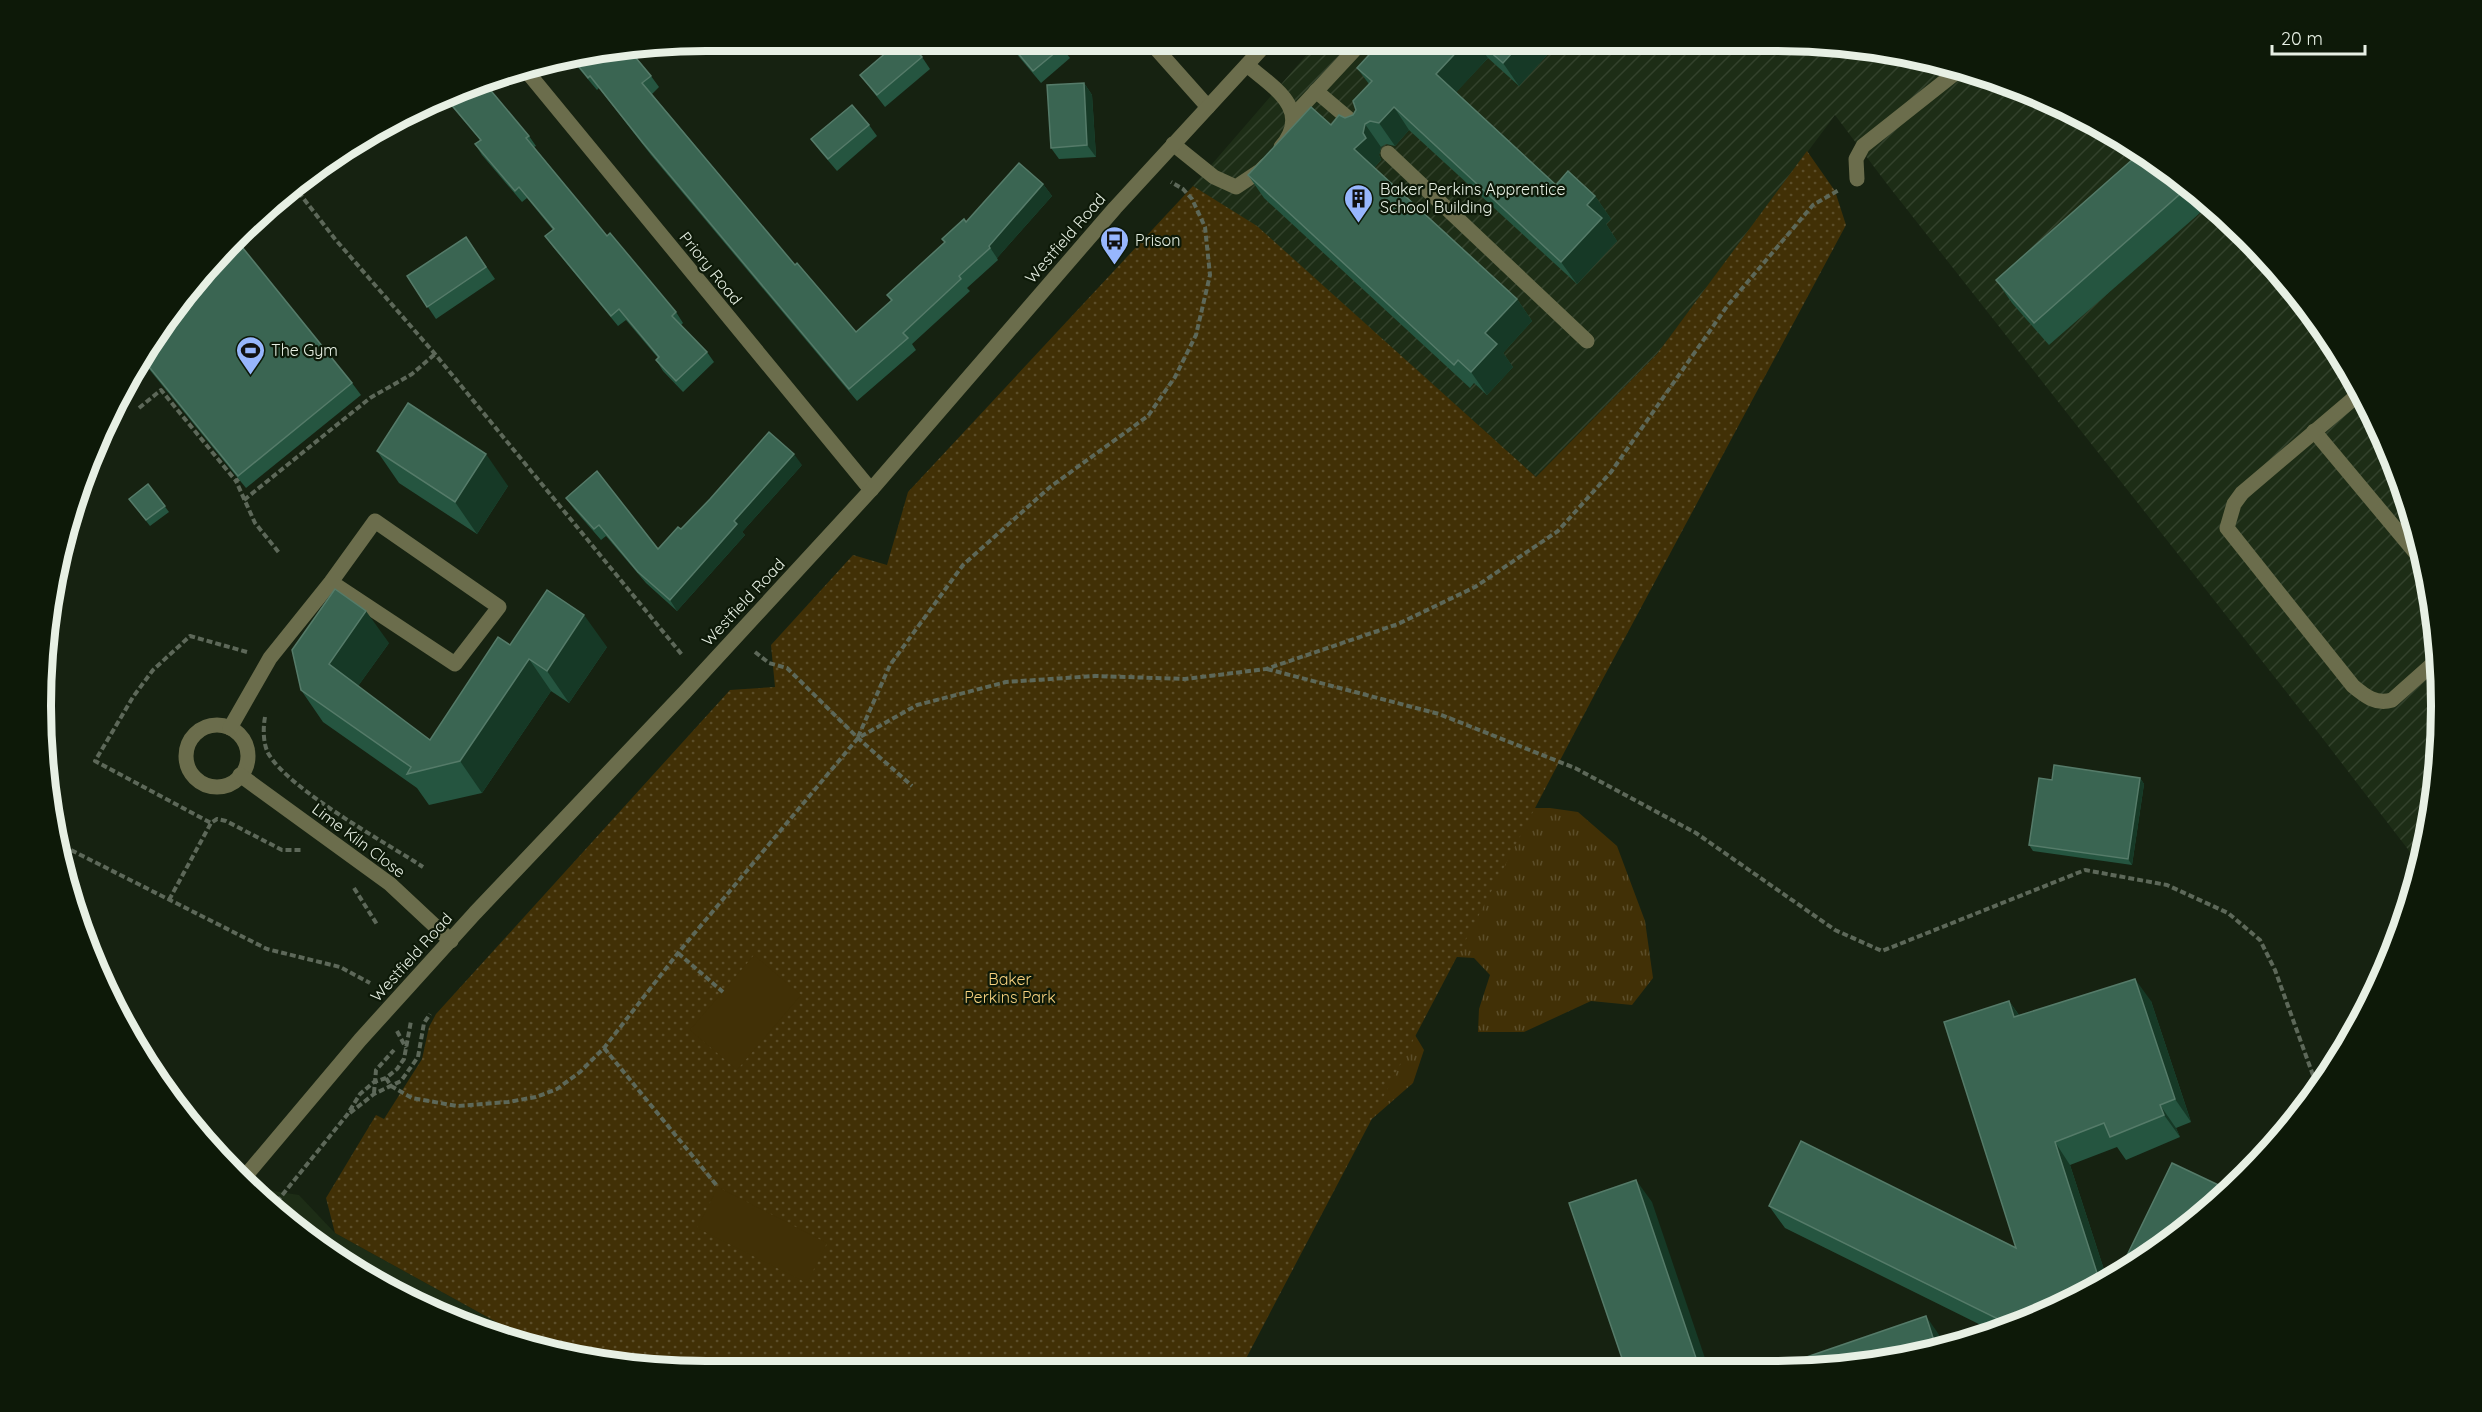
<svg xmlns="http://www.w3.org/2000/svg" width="2482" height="1412" viewBox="0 0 2482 1412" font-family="Quicksand,sans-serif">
<defs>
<pattern id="industrial-furrows" width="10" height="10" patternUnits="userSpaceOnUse" patternTransform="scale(1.5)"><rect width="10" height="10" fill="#1d2d16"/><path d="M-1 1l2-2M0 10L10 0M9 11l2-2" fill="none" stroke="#33422c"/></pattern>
<pattern id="grass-tufts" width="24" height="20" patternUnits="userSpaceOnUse" patternTransform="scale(1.5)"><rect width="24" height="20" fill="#413006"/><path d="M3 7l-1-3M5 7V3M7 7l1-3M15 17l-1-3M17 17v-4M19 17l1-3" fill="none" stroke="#5c4e2a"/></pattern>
<pattern id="park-dots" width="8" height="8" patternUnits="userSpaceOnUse" patternTransform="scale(1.5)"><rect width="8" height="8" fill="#413006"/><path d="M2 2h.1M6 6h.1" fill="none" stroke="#5c4e2a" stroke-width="1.8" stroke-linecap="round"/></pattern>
</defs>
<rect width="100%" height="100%" fill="#162211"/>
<path fill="#1d2d16" d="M249,1187L299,1195L335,1233L540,1346L492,1336L337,1260L267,1206Z"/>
<path fill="url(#industrial-furrows)" d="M1820,42L1990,76L2145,152L2246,235L2329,336L2391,451L2429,576L2441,706L2429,835L2420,865L2317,731L1887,184L1835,115L1657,354L1536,477L1257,227L1193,186L1316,44Z"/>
<path fill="url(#grass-tufts)" d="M1522,808H1550L1578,812L1617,846L1645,921L1653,978L1632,1005L1591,1001L1524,1032H1478L1479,1009L1490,975L1474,958L1457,957L1442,963L1409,1025L1424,1050L1413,1083L1373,1118L819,1370Z"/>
<path fill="url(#park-dots)" d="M1807,151L1835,191L1846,225L1598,688L1240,1370H662L540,1346L335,1233L326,1198L376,1115L384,1119L422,1059L429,1027L436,1014L730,690L775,687L771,645L853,555L887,565L908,492L1193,186L1257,226L1536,477L1657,354Z"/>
<g fill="#413006">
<path d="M754,955L801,995L737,1070L690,1030Z"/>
<path d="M718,1187L827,1243L807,1283L697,1228Z"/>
</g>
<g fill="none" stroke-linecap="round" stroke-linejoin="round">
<g stroke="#5d6859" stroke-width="4" stroke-dasharray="6 3" stroke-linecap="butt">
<path d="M293,185L335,239L435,354L683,656"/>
<path d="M139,408L161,390L236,481"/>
<path d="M239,479L236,481L255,523L280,554"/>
<path d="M244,500L370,398L412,374L435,354"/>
<path d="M247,652L190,636L153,670L133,697L95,761L211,823L217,819L226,821L282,850H302"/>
<path d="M755,652L769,663L787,668L858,738L912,786"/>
<path d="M1267,669L1439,714L1575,768L1696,833L1835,930L1882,951L2085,870L2167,885L2228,913L2260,940L2275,970L2318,1089"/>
<path d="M265,717C263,728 263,743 268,753C289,790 385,842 423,867"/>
<path d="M858,737L890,665L963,565L1050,487L1148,416L1175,377L1196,335L1210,275L1205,227L1192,199L1183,189L1171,182"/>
<path d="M55,842L267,949L340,967L370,983"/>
<path d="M354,888L378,926"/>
<path d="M169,900L211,823"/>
<path d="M678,953L723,992"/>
<path d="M397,1031L406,1048"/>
<path d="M604,1048L718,1187"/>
<path d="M386,1078L391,1086L412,1098L457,1106L508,1102L536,1097L557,1089L580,1072L604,1048L678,953L858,738L917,705L1006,682L1095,676L1185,679L1266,669L1398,624L1475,587L1558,531L1611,472L1728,305L1813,205L1839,190"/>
<path d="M374,1093L376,1070L394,1050"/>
<path d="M350,1113L374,1094L401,1081L418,1057L424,1023L430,1014"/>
<path d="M271,1209L347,1115L360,1094L374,1082L386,1078L397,1069L404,1059L411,1021"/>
</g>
<g stroke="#6b6d4c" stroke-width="15">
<path d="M1247,65C1273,87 1313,110 1281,147"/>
<path d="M1316,91L1362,130"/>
<path d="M1294,115L1360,44"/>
<path d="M1173,144L1214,177L1236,187L1260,171L1266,165"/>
<path d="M1388,153L1587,341"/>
<path d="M2360,393L2242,493L2234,504L2227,528L2353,686C2365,696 2376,705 2392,700L2437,660"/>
<path d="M2314,431L2425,564"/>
</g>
<g stroke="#6b6d4c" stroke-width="15">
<path d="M524,68L871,490"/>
<path d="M1857,179L1856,159L1863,146L1959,70"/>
<circle cx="217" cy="756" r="31"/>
<path d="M230,728L270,658L331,582L375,521L499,607L455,664L331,582"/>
<path d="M240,775L390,884L451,941"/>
</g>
<g stroke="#6b6d4c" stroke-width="15">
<path d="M1152,44L1208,107"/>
<path d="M242,1180L360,1040L475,913L685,692L871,490L1115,208L1266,44"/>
</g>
</g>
<g fill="#255540">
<path d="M1558,43L1519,86L1488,58L1456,92L1556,185L1595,196L1611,219L1606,224L1617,241L1577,284L1409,130L1395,146L1386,144L1381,147L1379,155L1381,160L1374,168L1517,299L1532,321L1503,353L1513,367L1487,395L1474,383L1470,388L1264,198L1248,175L1331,125L1353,115L1369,84L1357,68L1379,44Z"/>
<path d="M1009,45H1060L1070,58L1041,83Z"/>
<path d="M619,46H638L642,52L636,57L651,76L659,87L652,94L795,265L856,332L891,301L887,295L945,242L942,239L966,222L1043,184L1052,196L997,258L998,260L967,288L970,291L912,344L916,350L857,401L651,155L599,88L597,90L570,58Z"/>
<path d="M922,57L930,69L885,107L860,75Z"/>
<path d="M484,79L489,87H488L529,136L536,146L534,147L607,236L676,312L683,323L681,325L707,352L714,362L683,392L663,371L656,360L658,358L626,320L618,326L553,247L545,236L553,230L527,198L522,202L482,155L475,144L480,140L443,96Z"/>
<path d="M1084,83L1092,95L1096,157L1059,159L1051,148Z"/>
<path d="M869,125L877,136L837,171L820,151L811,139Z"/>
<path d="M358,143L360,146L330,172L323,164Z"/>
<path d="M2145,152L2209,205L2049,345L2012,303L1996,280Z"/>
<path d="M466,237L495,279L436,319L407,276Z"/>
<path d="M153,336L352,383L361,395L246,488L140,358Z"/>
<path d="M94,451L102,462L85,477Z"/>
<path d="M377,451L508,486L477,534L399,483Z"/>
<path d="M802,465L742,532L745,535L677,611L646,583L606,536L601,540L574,509L566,498L658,549L681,529Z"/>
<path d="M148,484L169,512L150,526L129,499Z"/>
<path d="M389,643L358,686L430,740L510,645L607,647L569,703L551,691L482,793L429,805L417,788L323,722L301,690Z"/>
<path d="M2140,778L2144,784L2132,865L2033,851L2029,845L2052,780Z"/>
<path d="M2009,1001L2019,1015L2151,1001L2191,1122L2176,1128L2180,1137L2126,1160L2117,1147L2070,1165L2108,1282L1997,1333L1785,1228L1769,1206L2016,1248Z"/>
</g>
<g fill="#163926">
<path d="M1465,43H1477L1488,58L1452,97L1436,74Z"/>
<path d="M1521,43H1558L1519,86L1503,63Z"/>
<path d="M1084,83L1092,95L1096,157L1087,145Z"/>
<path d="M1394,107L1409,130L1395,146L1379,123Z"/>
<path d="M1365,124L1381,147L1379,155L1381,160L1370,172L1354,149L1363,133Z"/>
<path d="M1043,184L1052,196L997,258L989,246Z"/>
<path d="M1595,196L1611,219L1606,224L1617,241L1577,284L1561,262L1587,205Z"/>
<path d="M1517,299L1532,321L1503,353L1513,367L1487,395L1471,372L1485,333Z"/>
<path d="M486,454L508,486L477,534L455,502Z"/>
<path d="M794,454L802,465L742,532L745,535L677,611L670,600L734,521Z"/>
<path d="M366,611L389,643L351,696L329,664Z"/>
<path d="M584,615L607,647L569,703L547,671Z"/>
<path d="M529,659L551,691L482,793L460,761Z"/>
<path d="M2140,778L2144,784L2132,865L2128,859Z"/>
<path d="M2135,979L2151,1001L2191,1122L2175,1099Z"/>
<path d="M2009,1001L2025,1024L2014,1017Z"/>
<path d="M2160,1105L2176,1128L2180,1137L2164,1115Z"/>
<path d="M2055,1142L2070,1165L2108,1282L2105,1284L2097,1273Z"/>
<path d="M1636,1180L1652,1202L1709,1370H1700Z"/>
<path d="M1926,1316L1942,1339L1944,1345L1936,1347Z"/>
</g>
<g fill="#3a6552" stroke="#557b69" stroke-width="1.5">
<path d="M1465,43L1436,74L1556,185L1568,171L1595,196L1587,205L1602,218L1561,262L1394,107L1379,123L1370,121L1365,124L1363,133L1366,138L1354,149L1517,299L1485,333L1497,344L1471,372L1458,360L1454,365L1248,175L1311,107L1331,125L1339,115L1345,118L1353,115L1356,110L1353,101L1372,81L1357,68L1379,44Z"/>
<path d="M1480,43H1521L1503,63Z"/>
<path d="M895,45H911L922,57L877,95L860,75Z"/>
<path d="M1011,45H1060L1062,47L1033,71Z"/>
<path d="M619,46H626L651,76L642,83L795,265L797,263L856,332L892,300L887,295L945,242L942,239L964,219L966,222L1019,163L1043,184L989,246L990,248L959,276L961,279L903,333L908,338L849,389L643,143L590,76L588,78L571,57Z"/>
<path d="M482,80L529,136L526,138L589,214L607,236L610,233L676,312L672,316L707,352L676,381L656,360L659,357L619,309L611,316L545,236L554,229L519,187L515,191L475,144L481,140L444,96Z"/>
<path d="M1084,83L1087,145L1051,148L1047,85Z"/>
<path d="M852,105L869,125L828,159L811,139Z"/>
<path d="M2142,151L2145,152L2188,187L2034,323L1996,280Z"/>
<path d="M234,237L352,383L238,476L141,357L153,336Z"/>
<path d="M466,237L486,267L427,307L407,276Z"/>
<path d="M408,403L486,454L455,502L377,451Z"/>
<path d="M769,432L794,454L734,521L737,524L670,600L638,572L599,525L594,529L566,498L597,471L658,549L678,527L681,529L710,499Z"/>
<path d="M148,484L165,506L146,520L129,499Z"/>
<path d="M335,589L366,611L329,664L430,740L498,637L510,645L547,590L584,615L547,671L529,659L460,761L407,774L411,767L301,690L292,650Z"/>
<path d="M2054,765L2140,778L2128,859L2029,845L2039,778L2052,780Z"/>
<path d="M2135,979L2175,1099L2160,1105L2164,1115L2110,1137L2104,1123L2055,1142L2097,1273L2056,1306L2012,1326L1769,1206L1801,1141L2016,1248L1944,1022L2009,1001L2014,1017Z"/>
<path d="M2172,1163L2229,1190L2117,1276Z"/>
<path d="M1636,1180L1700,1370H1626L1569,1203Z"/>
<path d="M1926,1316L1936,1347L1820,1370H1769Z"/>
</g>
<defs>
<symbol id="building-pin" viewBox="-11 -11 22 30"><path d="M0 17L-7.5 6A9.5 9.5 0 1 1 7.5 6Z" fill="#97b6fd" stroke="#0d1908"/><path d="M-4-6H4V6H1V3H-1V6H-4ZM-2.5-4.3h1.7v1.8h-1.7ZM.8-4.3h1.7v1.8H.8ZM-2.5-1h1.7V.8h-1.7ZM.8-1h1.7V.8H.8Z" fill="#111"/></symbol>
<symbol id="bus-pin" viewBox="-11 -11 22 30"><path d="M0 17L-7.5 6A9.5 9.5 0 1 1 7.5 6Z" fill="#97b6fd" stroke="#0d1908"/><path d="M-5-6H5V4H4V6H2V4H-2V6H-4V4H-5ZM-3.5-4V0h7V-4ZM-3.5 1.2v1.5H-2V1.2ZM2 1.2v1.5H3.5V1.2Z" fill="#111"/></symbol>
<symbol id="stadium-pin" viewBox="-11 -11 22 30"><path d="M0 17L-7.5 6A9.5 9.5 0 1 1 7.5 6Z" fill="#97b6fd" stroke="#0d1908"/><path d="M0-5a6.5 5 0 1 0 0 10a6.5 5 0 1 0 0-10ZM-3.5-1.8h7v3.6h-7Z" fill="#111"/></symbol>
</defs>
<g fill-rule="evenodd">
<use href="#building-pin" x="1342" y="182" width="33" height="45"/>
<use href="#bus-pin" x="1098" y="224" width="33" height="45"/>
<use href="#stadium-pin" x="234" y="334" width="33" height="45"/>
</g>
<g text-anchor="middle" stroke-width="4.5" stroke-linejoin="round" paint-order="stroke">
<g font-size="16" fill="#e7f0e4" stroke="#0d1908" text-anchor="start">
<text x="1380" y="195">Baker Perkins Apprentice<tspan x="1380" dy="18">School Building</tspan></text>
<text x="1135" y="246">Prison</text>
<text x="271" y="356">The Gym</text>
</g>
<g font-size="16" fill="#e7f0e4" stroke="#0d1908">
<text transform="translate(1065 238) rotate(-49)" y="6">Westfield Road</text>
<text transform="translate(711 268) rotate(51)" y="6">Priory Road</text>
<text transform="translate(743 602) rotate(-47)" y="6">Westfield Road</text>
<text transform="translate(359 840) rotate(37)" y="6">Lime Kiln Close</text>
<text transform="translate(411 957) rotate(-48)" y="6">Westfield Road</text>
</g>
<g font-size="16" fill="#f8d27f" stroke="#0d1908">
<text x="1010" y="985">Baker<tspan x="1010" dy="18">Perkins Park</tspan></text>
</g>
</g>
<path d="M0 0H2482V1412H0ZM706 51H1776A655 655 0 0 1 2431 706V706A655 655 0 0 1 1776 1361H706A655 655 0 0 1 51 706V706A655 655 0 0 1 706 51Z" fill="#0d1908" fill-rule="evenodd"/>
<path fill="none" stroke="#e7f0e4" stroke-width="8" d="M706 51H1776A655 655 0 0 1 2431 706V706A655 655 0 0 1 1776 1361H706A655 655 0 0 1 51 706V706A655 655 0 0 1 706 51Z"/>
<path d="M2272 45v9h93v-9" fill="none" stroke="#e7f0e4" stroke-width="3"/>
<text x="2281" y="45" font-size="18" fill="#e7f0e4" stroke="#0d1908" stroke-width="4.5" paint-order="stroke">20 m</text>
</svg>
